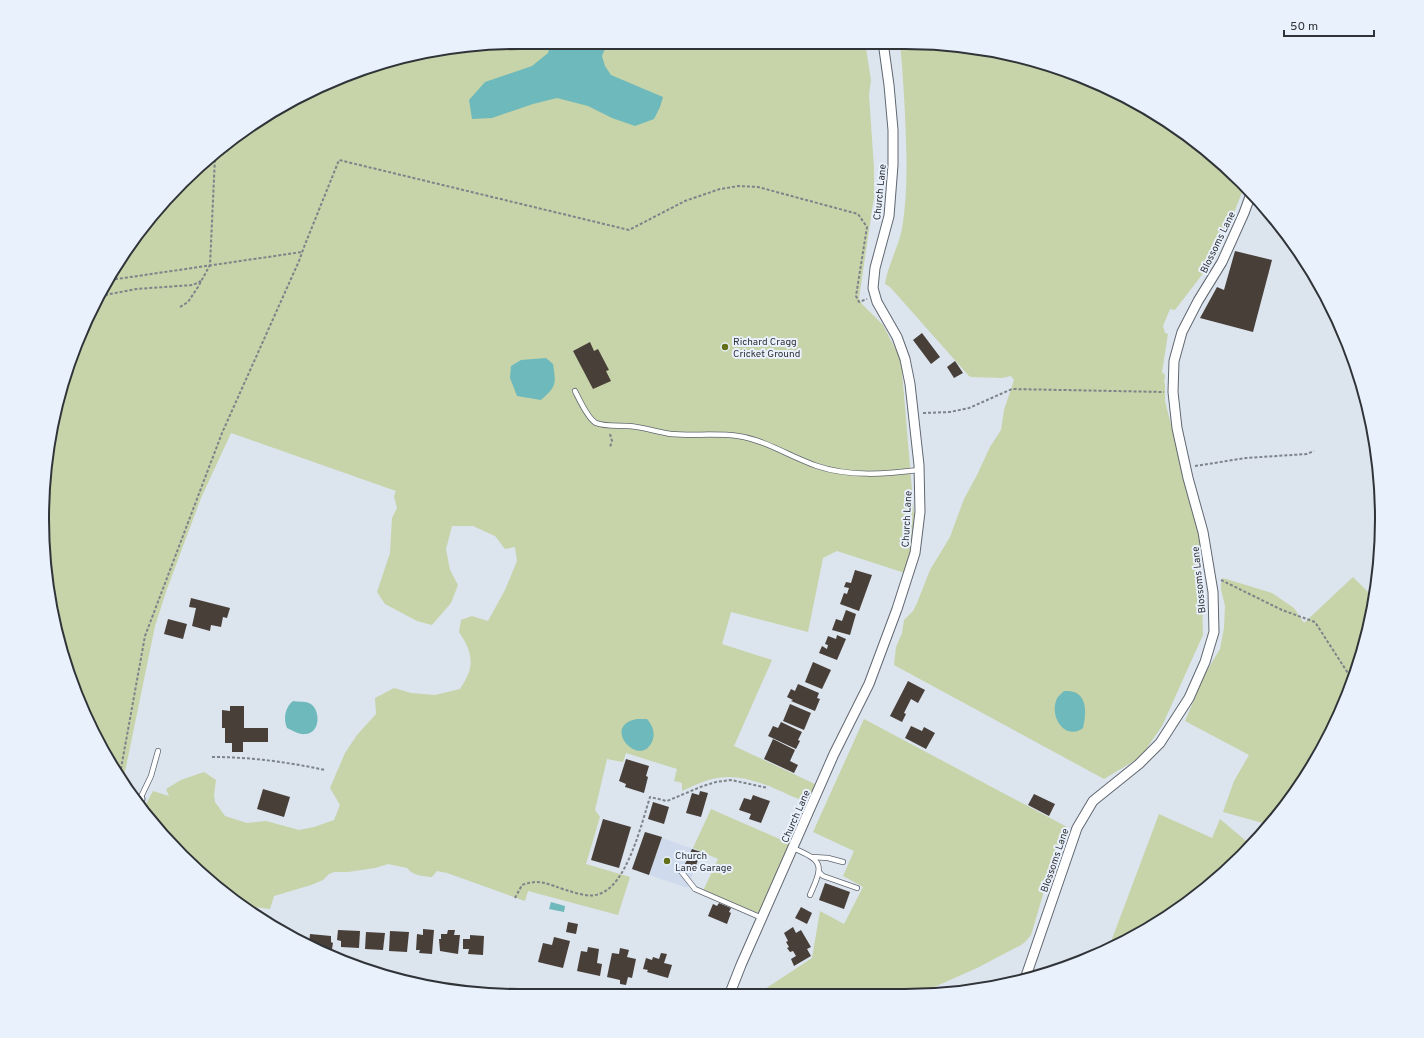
<svg xmlns="http://www.w3.org/2000/svg" width="1424" height="1038" viewBox="0 0 1424 1038" font-family="Overpass,sans-serif">
<rect width="100%" height="100%" fill="#dce4ee"/>
<path fill="#cfdbec" d="M645,832L702,852L687,888L632,869Z"/>
<g fill="#c7d3a8">
<path d="M519,42H865L871,80L869,95L874,168V197L859,298L862,304L883,325L901,360L914,514L911,554L905,573L837,551L823,558L808,632L731,612L722,644L772,660L734,746L817,785L810,801C799,801 788,794 778,790C760,782 737,774 717,778C704,780 693,786 682,791V783L674,781L677,769L626,753L623,762L607,759L595,810L600,817L586,864L630,877L618,915L528,891L525,901L447,873L437,871L432,877C422,876 414,876 407,868L388,864L375,868L348,872H334L329,874L323,880L311,885L274,896L270,909L245,906L205,878L142,811L153,791L169,796L166,789L181,780L204,772L216,780L214,795L215,802L225,816L247,823L266,821L299,830L314,827L334,820L340,805L330,788L345,753L357,735L376,714L375,698L394,688L411,693L435,695L460,689C463,684 467,678 469,672C474,657 467,644 459,632L461,620L472,616L488,621L505,590L517,561L515,547L505,549L495,536L473,526H452L446,549L450,570L458,585L451,603L432,625L417,621L385,604L377,592L390,553L392,518L397,508L394,496L396,491L231,433L201,498L167,589L155,626L126,767L124,774L121,775L78,701L46,581L42,519L51,426L91,308L160,205L254,122L336,78L395,58Z"/>
<path d="M900,42L1028,58L1088,78L1170,122L1220,161L1244,187L1218,254L1175,310L1170,309L1163,326L1165,333L1168,334L1162,372L1165,375L1164,383H1165V401L1200,539L1203,635L1162,726L1144,752L1134,761L1104,779L894,665L896,647L902,633L904,620L913,611L917,603L930,570L950,537L964,499L977,475L990,447L1001,430L1004,410L1014,380L1011,376L1002,378L971,377L969,376L890,287L885,284C888,265 898,248 902,229C907,199 907,170 906,140C905,107 903,75 900,42Z"/>
<path d="M1353,577L1374,598L1357,672L1318,757L1270,825L1223,812L1234,781L1249,755L1185,721L1205,674L1220,649L1224,628L1225,606L1221,589V583L1223,578L1272,593L1294,608L1304,623Z"/>
<path d="M864,719L1067,827L1053,861L1031,935L1025,942L1021,945L977,968L923,992L759,993L812,958L820,911L844,924L863,887L843,876L854,851L813,832Z"/>
<path d="M711,809L791,844L760,914L703,891L718,859L693,848Z"/>
<path d="M1159,814L1212,838L1220,819L1246,841L1260,837L1196,897L1109,947Z"/>
</g>
<g fill="#6eb9bb">
<path d="M551,42H606V46L602,56L605,66L611,75L663,97L660,107L654,119L635,126L612,118L588,106L557,98L533,104L492,118L472,119L469,100L485,82L532,66L548,53Z"/>
<path d="M546,358L553,364C556,384 557,386 541,400L517,396L510,378L511,366L521,360Z"/>
<path d="M1064,691C1088,689 1087,712 1083,728C1066,741 1050,718 1056,701C1057,697 1061,694 1064,691Z"/>
<path d="M293,701C297,702 305,701 309,703C321,708 321,734 305,734C300,735 293,731 287,728C283,719 285,707 293,701Z"/>
<path d="M637,719H647C652,725 655,731 653,739C643,769 607,734 628,722C631,720 634,720 637,719Z"/>
<path d="M551,902L565,906L564,912L549,909Z"/>
</g>
<g fill="#483f39">
<path d="M1235,251L1272,260L1253,332L1200,318L1217,287L1224,290Z"/>
<path d="M922,333L940,357L931,364L913,340Z"/>
<path d="M590,342L594,351L598,349L609,370L606,371L611,381L593,389L573,351Z"/>
<path d="M955,361L963,373L954,378L947,367Z"/>
<path d="M855,570L872,575L859,611L840,604L844,593L847,594L849,588L844,587L846,582L851,583Z"/>
<path d="M191,598L230,608L227,618L223,617L221,627L211,625L210,631L192,626L196,608L189,607Z"/>
<path d="M846,610L856,614L850,635L832,630L836,619L842,621Z"/>
<path d="M168,619L187,624L183,639L164,634Z"/>
<path d="M837,635L846,639L837,660L819,653L822,646L827,649L828,645L825,644L828,636L836,639Z"/>
<path d="M813,662L831,670L822,689L805,682Z"/>
<path d="M908,681L925,690L918,703L911,699L904,713L906,714L902,722L890,716Z"/>
<path d="M798,684L819,693L817,698L820,699L815,711L791,701L793,700L787,697L791,689L795,691Z"/>
<path d="M790,704L811,713L804,730L783,721Z"/>
<path d="M230,706H244V728H268V742H243V752H232V743H225V728H222V710L230,711Z"/>
<path d="M781,722L802,732L798,740L800,741L796,749L768,736L773,726L778,728Z"/>
<path d="M911,726L922,731L924,727L935,733L926,749L905,738Z"/>
<path d="M773,739L795,750L790,761L798,765L794,773L764,759Z"/>
<path d="M626,759L649,766L646,776L648,777L644,793L625,787L626,784L619,781Z"/>
<path d="M263,789L290,797L284,817L257,809Z"/>
<path d="M700,791L708,793L701,817L686,813L692,793L699,795Z"/>
<path d="M1034,794L1055,804L1049,816L1028,805Z"/>
<path d="M753,795L770,801L761,823L749,819L751,814L739,810L744,798L751,800Z"/>
<path d="M653,802L669,807L664,824L648,819Z"/>
<path d="M603,819L631,827L619,868L591,860Z"/>
<path d="M645,832L662,837L649,875L632,869Z"/>
<path d="M692,849L701,852L695,868L685,864Z"/>
<path d="M825,883L850,892L844,909L819,900Z"/>
<path d="M719,903L731,908L729,912L731,913L727,924L708,916L713,904L717,906Z"/>
<path d="M801,907L812,913L807,924L795,918Z"/>
<path d="M568,922L578,924L576,934L566,932Z"/>
<path d="M793,927L796,933L801,930L811,947L807,949L811,956L794,966L791,959L796,956L793,951L790,952L787,948L789,947L786,942L788,941L784,933Z"/>
<path d="M423,929L434,930L432,954L419,953L420,950H416L417,934L423,935Z"/>
<path d="M338,930L360,931L359,948L341,947V941L337,940Z"/>
<path d="M448,930H455L454,935H460L458,954L440,951L439,939H441V934H447Z"/>
<path d="M390,931L409,932L407,952L389,951Z"/>
<path d="M284,932H295L294,936H302V942L284,934Z"/>
<path d="M366,932L385,933L383,950L365,949Z"/>
<path d="M310,934L331,936V942L333,943L331,955L309,945Z"/>
<path d="M470,935L484,936L483,955L468,954L469,949H463V939H470Z"/>
<path d="M554,937L570,941L563,968L538,962L543,943L552,945Z"/>
<path d="M588,947L599,949L597,963L602,964L600,976L577,971L581,951L587,952Z"/>
<path d="M620,948L629,950L627,957L636,959L632,978L628,977L626,985L620,984V980L607,977L612,953L619,954Z"/>
<path d="M661,953L667,954L664,963L672,965L668,978L647,972L648,970L643,969L646,958L652,960L653,957L659,959Z"/>
</g>
<g fill="none" stroke-linecap="round" stroke-linejoin="round">
<defs>
<g id="lane">
<path d="M575,391C579,399 588,419 596,423C606,427 619,425 629,426C643,427 657,432 671,434C693,436 716,433 738,436C765,440 791,457 817,466C849,477 886,474 919,470"/>
<path d="M140,799L151,776L158,751"/>
<path d="M793,848C823,861 824,864 810,895"/>
<path d="M813,857L828,858L843,862"/>
<path d="M680,870L695,889L762,918"/>
<path d="M819,872L823,876L857,888"/>
</g>
<g id="street">
<path d="M138,804L140,799"/>
<path d="M1026,976L1077,828L1093,801L1139,764L1160,743L1189,698L1205,662L1214,632L1213,592L1203,532L1188,478L1177,428L1173,392L1174,361L1182,332L1198,301L1222,262L1244,213L1251,194"/>
<path d="M730,993L741,965L834,754L869,684L897,609L915,553L920,512L919,465L910,384L905,359L897,337L877,302L873,288L875,268L889,216L893,165V130L889,85L883,42"/>
</g>
</defs>
<use href="#lane" stroke="#606770" stroke-width="6"/>
<use href="#street" stroke="#606770" stroke-width="11"/>
<g stroke="#7e838a" stroke-width="2" stroke-dasharray="3 2" stroke-linecap="butt">
<path d="M110,280L302,252"/>
<path d="M100,296L136,289L193,285L201,281"/>
<path d="M180,307L188,302L198,287L210,265L215,157"/>
<path d="M923,413L950,412L969,408L1012,389L1164,392"/>
<path d="M610,434L612,441L610,447"/>
<path d="M1195,466L1246,458L1307,454L1314,451"/>
<path d="M1221,580L1282,610L1315,622L1353,681"/>
<path d="M212,757C250,757 288,762 325,770"/>
<path d="M120,774L145,636L222,433L299,261L304,247L339,160L629,230L685,201L720,189L739,186L758,187L858,214L867,227L856,296L859,302L867,299"/>
<path d="M123,779L134,792"/>
<path d="M515,898L522,885C541,878 549,885 566,890C576,893 589,898 599,894C627,886 642,822 650,797L667,801L703,786L716,782L731,780L768,788"/>
</g>
<use href="#lane" stroke="#fff" stroke-width="4.5"/>
<use href="#street" stroke="#fff" stroke-width="9"/>
</g>
<g fill="#636e18" stroke="#e9f1fc" stroke-width="1.5">
<circle cx="725" cy="347" r="4"/>
<circle cx="667" cy="861" r="4"/>
</g>
<g text-anchor="middle" stroke-width="4" stroke-linejoin="round" paint-order="stroke">
<g font-size="10" fill="#303337" stroke="#e9f1fc">
<text transform="translate(879 192) rotate(-84)" y="4">Church Lane</text>
<text transform="translate(1217 242) rotate(-64)" y="4">Blossoms Lane</text>
<text transform="translate(906 519) rotate(-87)" y="4">Church Lane</text>
<text transform="translate(1198 580) rotate(-96)" y="4">Blossoms Lane</text>
<text transform="translate(795 816) rotate(-66)" y="4">Church Lane</text>
<text transform="translate(1054 860) rotate(-71)" y="4">Blossoms Lane</text>
</g>
<g font-size="10" fill="#303337" stroke="#e9f1fc" text-anchor="start">
<text x="733" y="345">Richard Cragg<tspan x="733" dy="12">Cricket Ground</tspan></text>
<text x="675" y="859">Church<tspan x="675" dy="12">Lane Garage</tspan></text>
</g>
</g>
<path d="M0 0H1424V1038H0ZM519 49H905A470 470 0 0 1 1375 519V519A470 470 0 0 1 905 989H519A470 470 0 0 1 49 519V519A470 470 0 0 1 519 49Z" fill="#e9f1fc" fill-rule="evenodd"/>
<path fill="none" stroke="#303337" stroke-width="2" d="M519 49H905A470 470 0 0 1 1375 519V519A470 470 0 0 1 905 989H519A470 470 0 0 1 49 519V519A470 470 0 0 1 519 49Z"/>
<path d="M1284 30v6h90v-6" fill="none" stroke="#303337" stroke-width="2"/>
<text x="1290" y="30" font-size="12" fill="#303337" stroke="#e9f1fc" stroke-width="3" paint-order="stroke">50 m</text>
</svg>
